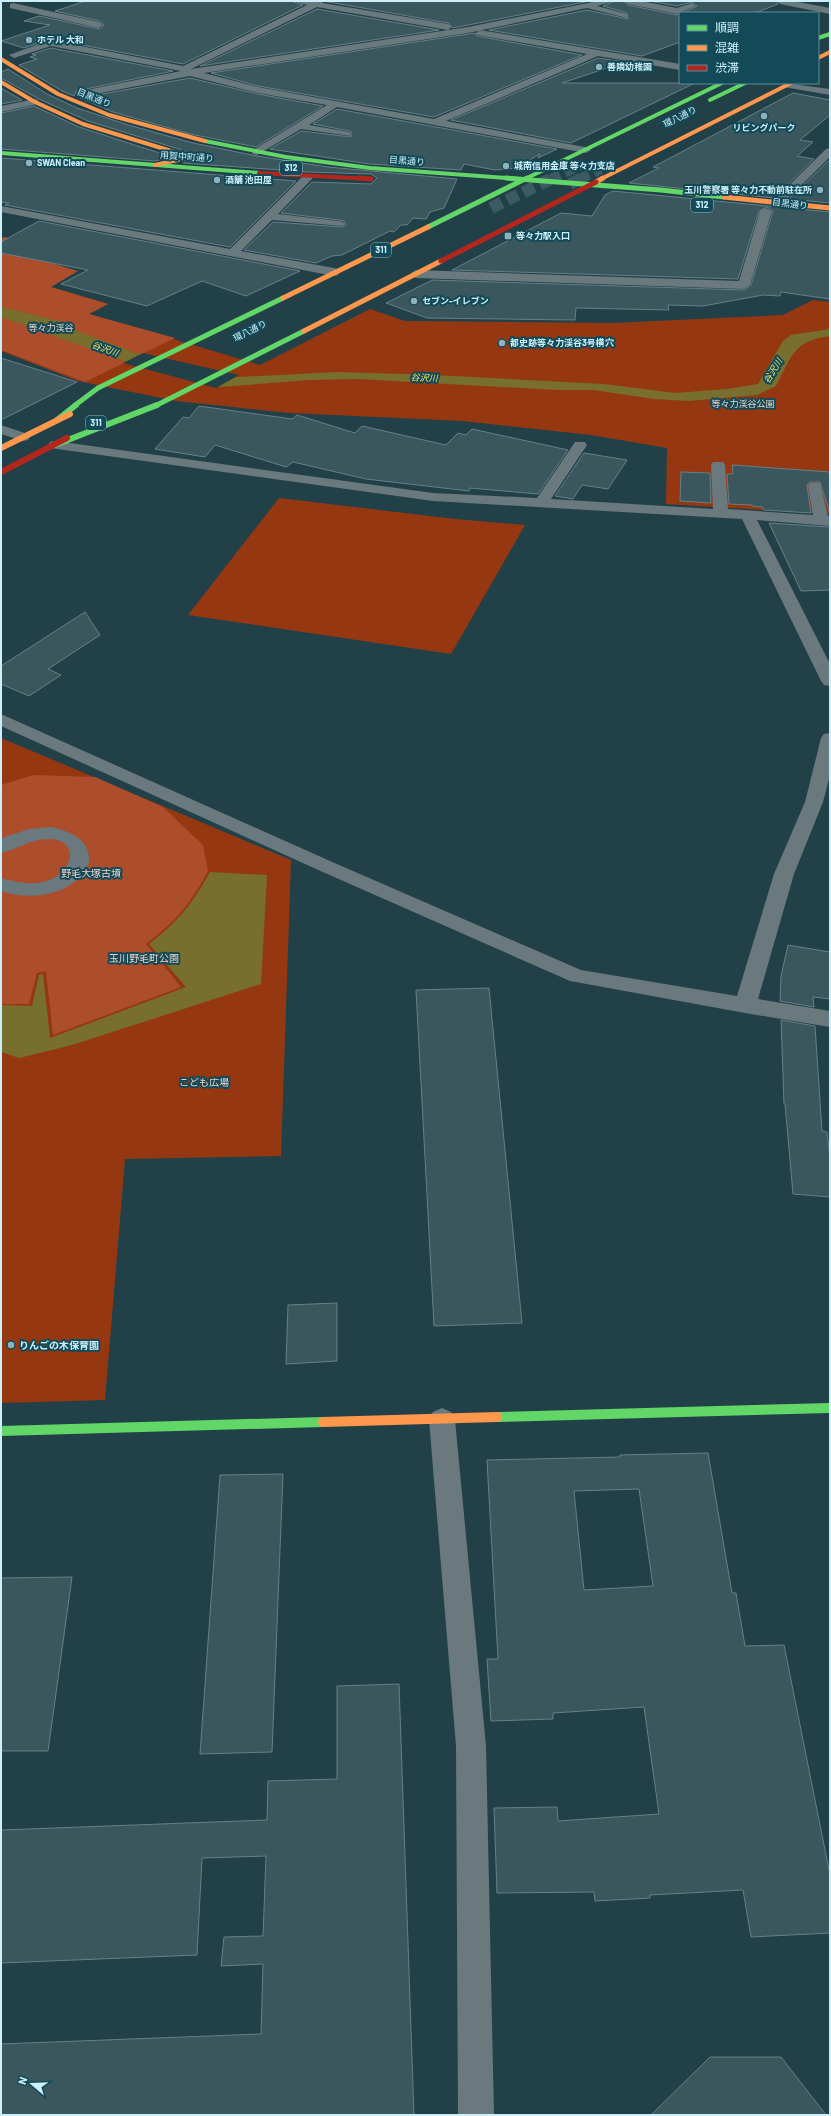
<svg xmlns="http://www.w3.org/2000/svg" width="831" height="2116" viewBox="0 0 831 2116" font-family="Barlow,'Noto Sans JP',sans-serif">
<rect width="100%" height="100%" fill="#224048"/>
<g fill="#953812">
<path d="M4,237L33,258L51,287L108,304L89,314L260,365L370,309L405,321L613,323L783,315L813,300L830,302V514L666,504L667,448L591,435L463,421L289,413L176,401L78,381L1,351V239Z"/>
<path d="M279,498L455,519L525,525L451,654L188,615Z"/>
<path d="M1,738L291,860L281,1156L125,1159L105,1400L1,1403Z"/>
</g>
<g fill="#ac4d2c">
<path d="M4,237L53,248L34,258L78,271L51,287L108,304L89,314L175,338L85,382L1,350V239Z"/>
<path d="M34,775L95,777L163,807L203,845L208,871C189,906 177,920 146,944L181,987L53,1035L46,971L37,973L29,1004H1V785Z"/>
</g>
<g fill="#786e2d">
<path d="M1,307L59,321L77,331L139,354L238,377L337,372L434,375L604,384L675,393L727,389L758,384L783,341L791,335L830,329V336C793,341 792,356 776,386L757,395L689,401L654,399L593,390H557L358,379L310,380L220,387L124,361L1,317Z"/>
<path d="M210,872L267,875L261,984L72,1045L19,1058L1,1052V1005L32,1006L39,975L43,974L50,1038L186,987L149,944C179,921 192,904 210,872Z"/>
</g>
<path fill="#224048" d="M143,353L151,355L239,375L216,388L123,363Z"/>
<g fill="#3b575e" stroke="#658088" fill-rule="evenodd">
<path d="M86,1H291L303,5L183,64L50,39L24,48L1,41L50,25L24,21L39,16L100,29L104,25L99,21L55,11Z"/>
<path d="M323,1H590L453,28L448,23Z"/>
<path d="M616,1H623L628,5L677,15L680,14V42L642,56L489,30L587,10L628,19L627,13L603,6Z"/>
<path d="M649,1H775L778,4L755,13H683L697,6L692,2L677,6Z"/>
<path d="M317,9L439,30L200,66Z"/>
<path d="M475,33L477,36L582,55L434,117L258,86L211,73Z"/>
<path d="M51,48L173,71L76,91L74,96L62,91L19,65L37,59L30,57L36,55L32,54Z"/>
<path d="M598,58L625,62L562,83H695L571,143L451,120Z"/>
<path d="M8,69L47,94L77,108L125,124L193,143L257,156L328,167L457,179L444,208L430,212L426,219L413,218L407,225H401L394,232L390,231L342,255L332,256L316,263L244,250L273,222L343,227L346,225L344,221L339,220L281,213L312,182L371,184L377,178L371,174L308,172L183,163L187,155L185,151L88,121L39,99L1,78V72Z"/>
<path d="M190,78L258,94L323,106L256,147L190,134L113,112L80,98Z"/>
<path d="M1,88L22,100L1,104Z"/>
<path d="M793,93L830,100V115L800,140L813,142L797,156L814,159L774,198L629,183L659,168L653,167Z"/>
<path d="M34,106L79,127L172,157L155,161L1,149V113Z"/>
<path d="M337,109L557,149L538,158L540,154L516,168L495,170L464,164L461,170L370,164L270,149L301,131L351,137L352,133L350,131L313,124Z"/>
<path d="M1,158L296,181L230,247L5,205L9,203L1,202Z"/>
<path d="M828,161L830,162V203L789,199Z"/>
<path d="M613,191L830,212V299L781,292L780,296L763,295L703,306L668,305L669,310L576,308L575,320L427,318L386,303L432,280L744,290L751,285L773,211L767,207L759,211L738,279L452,270L561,213L592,216L605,195Z"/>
<path d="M39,221L300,271L246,296L202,281L147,306L61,284L88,270L1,253V242Z"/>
<path d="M1,358L77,382L1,420Z"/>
<path d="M199,406L292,419L297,415L355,433L362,426L446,445L458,433L466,435L472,429L568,450L538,494L470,488L469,491L366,479L293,462L286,467L215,445L205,457L155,449L183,417L189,418Z"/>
<path d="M584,453L627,460L608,489L582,485L573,499L555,496Z"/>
<path d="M732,465L830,472V514L820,482H810L807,485L811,513L764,510L762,507L752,506V505L729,504L727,474H733Z"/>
<path d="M681,472L710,473L711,503L680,501Z"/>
<path d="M769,523L830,527V590L801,591Z"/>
<path d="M85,612L100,635L48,669L61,675L29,696L1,684V666Z"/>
<path d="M788,945L830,952V999L813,997L814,1007L780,1001L781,976Z"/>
<path d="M489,988L522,1323L434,1326L416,990Z"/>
<path d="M781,1020L815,1026L822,1131L827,1132L830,1158V1197L793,1194L785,1104H784Z"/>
<path d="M337,1303V1361L286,1364L288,1305Z"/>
<path d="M708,1453L732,1593H736L745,1646L784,1645L830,1875V1933L751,1937L743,1890L650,1895V1898L595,1901L594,1892L497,1893L494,1808L557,1807L558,1821L659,1814L644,1707L553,1713V1719L491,1721L487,1659H498L487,1460L620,1457V1455ZM639,1489L653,1586L584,1590L574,1491Z"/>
<path d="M283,1474L272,1752L200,1754L220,1475Z"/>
<path d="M72,1577L48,1751H1V1578Z"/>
<path d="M399,1684L414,2115H1V2044L261,2034L263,1964L221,1966L224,1937L263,1936L266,1856L202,1858L197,1955L1,1963V1830L267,1820L268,1781L337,1779V1686Z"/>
<path d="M710,2057H781L826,2115H651Z"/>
</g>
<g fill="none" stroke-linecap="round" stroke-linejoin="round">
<g stroke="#3c5a63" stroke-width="10" stroke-dasharray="10 5" stroke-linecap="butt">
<path d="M551,179L583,164"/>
<path d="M580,179L601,169"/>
</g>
<g stroke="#3c5a63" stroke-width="12" stroke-dasharray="12 6" stroke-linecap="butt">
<path d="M570,184L582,178"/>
<path d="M491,208L553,178"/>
</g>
<g fill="#69797e" fill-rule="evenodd">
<path d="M292,1H321L323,3L448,24L452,27L448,30L317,7L191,69L468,27L598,1H615L597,6L627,14V18L587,8L468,33L204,73L258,87L434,119L587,54L477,35L476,33L480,30L680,64V70L598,56L446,121L590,148L591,150L586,153L337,107L309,125L350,132L351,134L350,136L301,129L257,155L253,154L252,152L253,150L327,105L258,93L190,76L79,97L76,96V92L181,71L51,46L14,58L9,55L50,40L183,66L307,5Z"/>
<path d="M624,1H641L677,8L692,3L696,6L677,14L628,4Z"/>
<path d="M776,1H793L830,8V14L780,4Z"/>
<path d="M13,3L99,22L103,25L99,28L10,8V4Z"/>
<path d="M784,83L830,89V95L784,87Z"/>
<path d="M35,99L38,100V104L1,112V106Z"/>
<path d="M830,148V157L782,204H774L772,202L774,200L826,149Z"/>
<path d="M308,174L312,175L313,177L312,179L278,214L339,221L343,222L345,224L343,226L272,220L241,251L334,268L338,269L340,272L338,275L334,276L1,212V206L230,249L304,175Z"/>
<path d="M766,208L772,211L750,285L744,289L416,278L410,274L416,270L739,281L760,211Z"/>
<path d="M1,425L28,434L30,437L28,440L23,441L1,434Z"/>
<path d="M55,441L433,493L537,498L575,442H585L587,445L551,499L713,509L711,465L713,462H723L725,465L728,509L813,515L808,486L810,483H820L828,516H830V526L757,520L830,664V686L824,685L821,681L742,519L433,501L50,448L48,445L50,442Z"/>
<path d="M1,714L330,861L581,970L737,996L774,874L805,802L821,738L824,734L830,733V775L823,802L794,874L758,999L830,1011V1027L745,1013L570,981L316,869L1,726Z"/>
<path d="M51,827C69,831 91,839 89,862C77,895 31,902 1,891V878C16,882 28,885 43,882C72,876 82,842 51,839C32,838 18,849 1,853L2,838L29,829Z"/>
<path d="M442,1408L451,1412L455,1420L486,1746L494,2115H458L456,1746L429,1420L433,1412Z"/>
</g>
<g stroke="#63d668" stroke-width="4">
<path d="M818,38L830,34"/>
<path d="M710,100L745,83"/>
<path d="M205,141L286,157L370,168L519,179"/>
<path d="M1,153L259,173"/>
<path d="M525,179L722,83"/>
</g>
<g stroke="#63d668" stroke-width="5">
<path d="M506,178L661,190L724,197"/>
<path d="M428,227L527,178"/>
<path d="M74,406L98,388L283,298"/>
<path d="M155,406L304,331"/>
</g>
<g stroke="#63d668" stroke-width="6">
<path d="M57,420L76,405"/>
<path d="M55,445L157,405"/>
</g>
<g stroke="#63d668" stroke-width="10">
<path d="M497,1417L830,1408"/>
<path d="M1,1431L323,1422"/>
</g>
<g stroke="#ff974d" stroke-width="4">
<path d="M818,58L830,52"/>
<path d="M1,59L58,94L109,115L205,141"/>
<path d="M1,82L35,102L83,124L181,154L178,160L155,165"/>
<path d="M601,179L791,83"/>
</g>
<g stroke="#ff974d" stroke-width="5">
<path d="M596,182L603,178"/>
<path d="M724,197L830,208"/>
<path d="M283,298L428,227"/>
<path d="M304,331L441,261"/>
</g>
<path stroke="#ff974d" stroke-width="6" d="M1,448L70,414"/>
<path stroke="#ff974d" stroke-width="10" d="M323,1422L497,1417"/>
<path stroke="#b3261e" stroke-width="4" d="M259,173L371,179"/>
<g stroke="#b3261e" stroke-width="5">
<path d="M358,178L371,179"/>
<path d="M441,261L596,182"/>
</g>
<path stroke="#b3261e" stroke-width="6" d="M1,472L67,438"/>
</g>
<g fill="#91b2bc" stroke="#124a58" stroke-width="1.5">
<circle cx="29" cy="40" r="4"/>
<circle cx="599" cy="67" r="4"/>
<circle cx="764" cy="116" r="4"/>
<circle cx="29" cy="163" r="4"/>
<circle cx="506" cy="166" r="4"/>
<circle cx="217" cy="180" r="4"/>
<circle cx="820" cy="190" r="4"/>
<rect x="504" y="232" width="8" height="8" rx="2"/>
<circle cx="414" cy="301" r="4"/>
<circle cx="502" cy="343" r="4"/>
<circle cx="11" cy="1345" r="4"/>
</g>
<g text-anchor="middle" stroke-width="4" stroke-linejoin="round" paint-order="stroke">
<g font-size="9" font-weight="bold" fill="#cdeffa" stroke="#124a58" text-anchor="start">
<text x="37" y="43">ホテル 大和</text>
<text x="607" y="70">善隣幼稚園</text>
<text x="764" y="131" text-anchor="middle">リビングパーク</text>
<text x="37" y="166">SWAN Clean</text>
<text x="514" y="169">城南信用金庫 等々力支店</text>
<text x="225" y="183">酒舗 池田屋</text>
<text x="812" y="193" text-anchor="end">玉川警察署 等々力不動前駐在所</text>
<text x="516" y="239">等々力駅入口</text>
<text x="422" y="304">セブン-イレブン</text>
<text x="510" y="346">都史跡等々力渓谷3号横穴</text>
</g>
<g font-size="9" fill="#cdeffa" stroke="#124a58">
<text transform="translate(94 98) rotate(22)" y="3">目黒通り</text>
<text transform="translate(680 117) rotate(-27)" y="3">環八通り</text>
<text transform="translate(187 157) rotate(4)" y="3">用賀中町通り</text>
<text transform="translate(407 161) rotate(5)" y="3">目黒通り</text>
<text transform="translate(790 204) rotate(7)" y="3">目黒通り</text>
<text transform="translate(250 331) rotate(-27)" y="3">環八通り</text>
</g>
<g fill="#124a58" stroke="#95bec9" stroke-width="1">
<rect x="280" y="161" width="22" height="14" rx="3"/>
<rect x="691" y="198" width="22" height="14" rx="3"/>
<rect x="371" y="243" width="20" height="14" rx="3"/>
<rect x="86" y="416" width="20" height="14" rx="3"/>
</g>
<g font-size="9" font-weight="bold" fill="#cdeffa">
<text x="291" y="171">312</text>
<text x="702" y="208">312</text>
<text x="381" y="253">311</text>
<text x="96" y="426">311</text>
</g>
<g font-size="9" fill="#f0d2c8" stroke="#124a58">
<text x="51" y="331">等々力渓谷</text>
<text x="743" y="407">等々力渓谷公園</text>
</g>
<g font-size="9" font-style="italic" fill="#fce463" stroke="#124a58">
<text transform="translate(105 349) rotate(20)" y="3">谷沢川</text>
<text transform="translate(773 371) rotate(-59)" y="3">谷沢川</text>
<text transform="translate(424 378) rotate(2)" y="3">谷沢川</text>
</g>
<g font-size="10" fill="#f0d2c8" stroke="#124a58">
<text x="91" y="877">野毛大塚古墳</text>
<text x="144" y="962">玉川野毛町公園</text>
<text x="204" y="1086">こども広場</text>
</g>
<g font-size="10" font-weight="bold" fill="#cdeffa" stroke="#124a58" text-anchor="start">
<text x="19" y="1349">りんごの木保育園</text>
</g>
</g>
<rect width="831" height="2116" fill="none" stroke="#cdeffa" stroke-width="4"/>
<rect x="679" y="12" width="140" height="72" fill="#124a58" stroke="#5d8c99"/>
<rect x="687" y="25" width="20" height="6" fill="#63d668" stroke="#5d8c99"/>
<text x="715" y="32" font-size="12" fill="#cdeffa">順調</text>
<rect x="687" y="45" width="20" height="6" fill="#ff974d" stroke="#5d8c99"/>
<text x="715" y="52" font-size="12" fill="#cdeffa">混雑</text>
<rect x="687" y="65" width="20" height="6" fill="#b3261e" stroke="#5d8c99"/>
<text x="715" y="72" font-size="12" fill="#cdeffa">渋滞</text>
<g transform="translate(32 2084) rotate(289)" stroke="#124a58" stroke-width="3" paint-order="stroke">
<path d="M0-3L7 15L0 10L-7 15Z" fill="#cdeffa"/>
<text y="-6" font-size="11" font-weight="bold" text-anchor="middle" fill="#cdeffa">N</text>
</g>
</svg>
